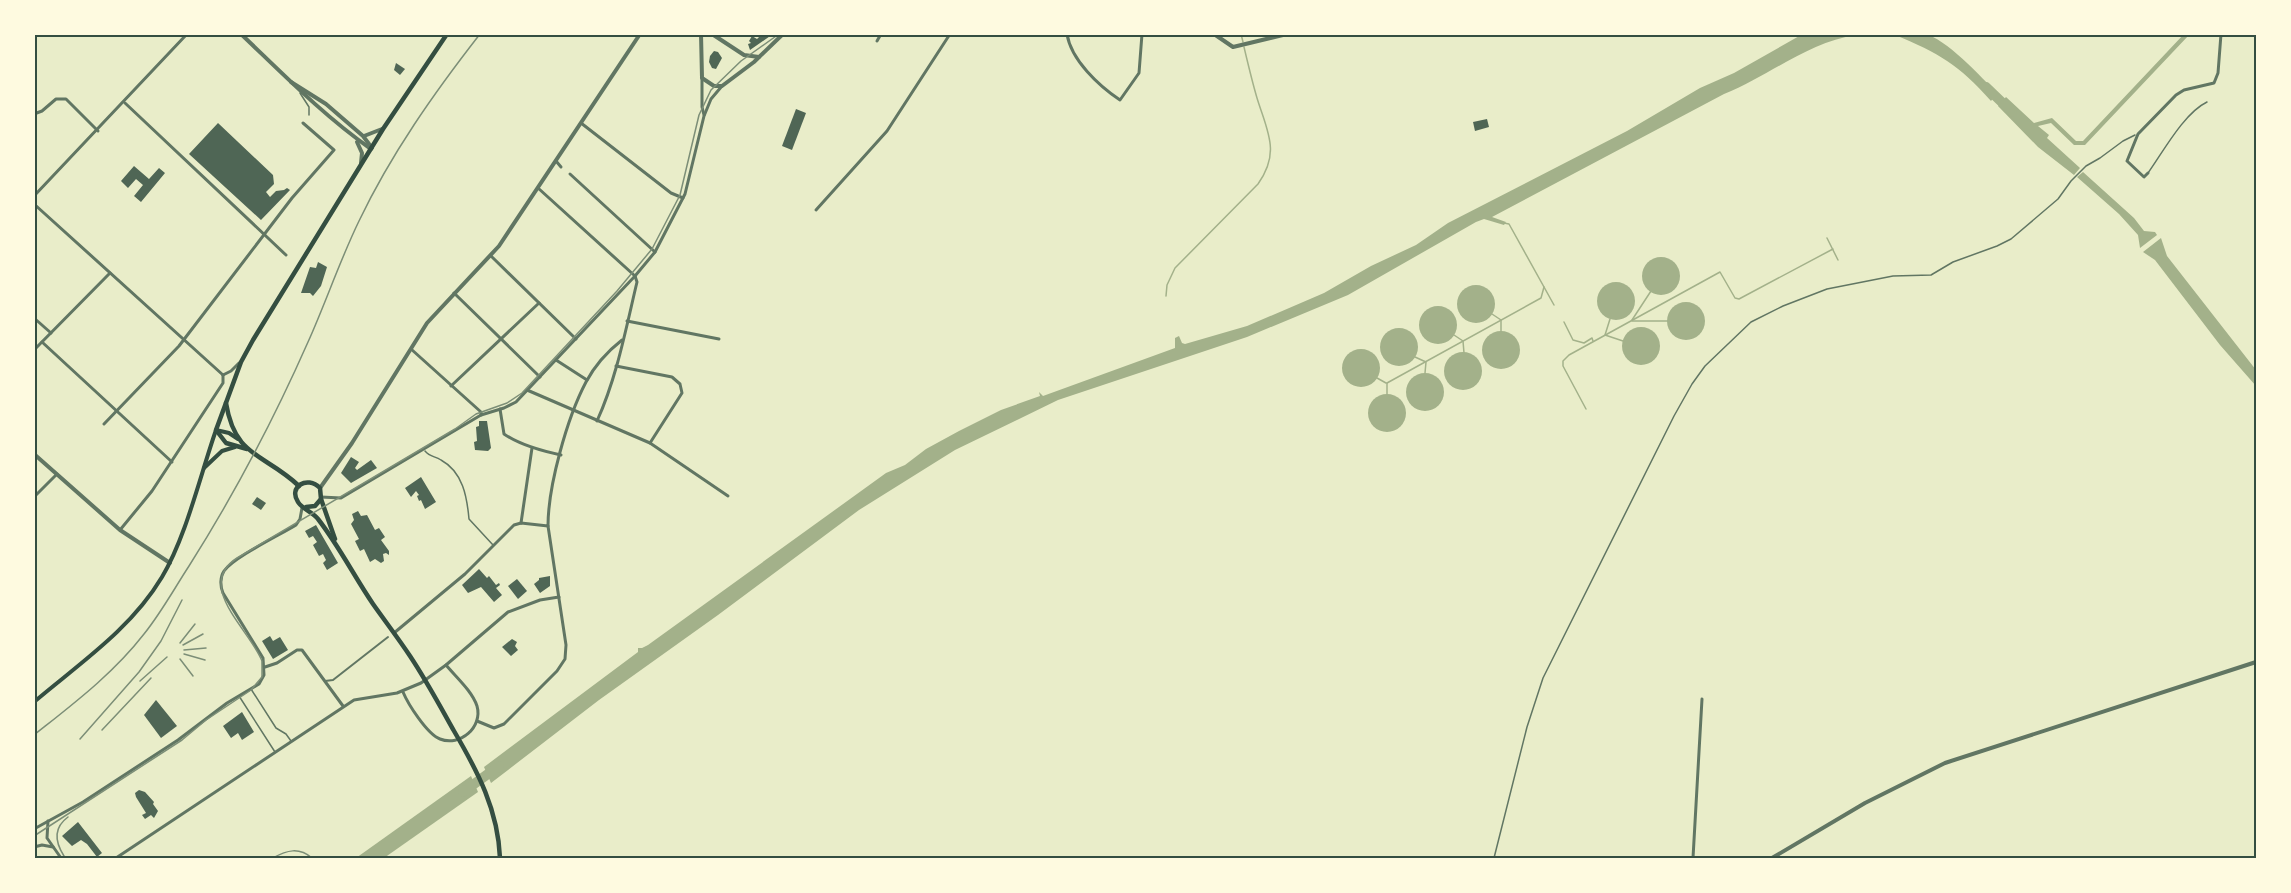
<svg xmlns="http://www.w3.org/2000/svg" width="2291" height="893" viewBox="0 0 2291 893" font-family="'Public Sans',sans-serif">
<rect width="100%" height="100%" fill="#e9edc9"/>
<g fill="#a3b18a">
<path d="M2184,34L2189,35L2085,145H2074L2051,123L2038,126L2049,135L2047,138L2080,168L2074,175L2038,147L1998,106L2006,97L2034,123L2052,118L2076,141H2083Z"/>
<path d="M1801,35H1856C1808,42 1769,76 1724,94L1492,217L1506,222L1504,225L1484,219L1476,222L1348,295L1247,337L1058,400L955,450L859,510L718,615L599,700L491,783L484,767L638,652V648H642L648,645L886,473L905,465L926,449L959,431L1001,410L1040,396L1039,392L1043,396L1175,348V338L1179,336L1182,343L1185,344L1247,326L1324,293L1371,266L1416,245L1448,223L1627,131L1700,88L1734,73Z"/>
<path d="M1895,35C1905,34 1915,33 1924,34C1945,37 1982,78 1997,93L1991,101C1959,65 1939,53 1895,35Z"/>
<path d="M2083,172L2134,218L2144,231L2155,232L2157,235L2140,248L2138,235L2119,214L2077,177Z"/>
<path d="M2161,238L2167,256L2256,370V386L2220,345L2155,260L2143,252Z"/>
<circle cx="1661" cy="276" r="19"/>
<circle cx="1616" cy="301" r="19"/>
<circle cx="1476" cy="304" r="19"/>
<circle cx="1686" cy="321" r="19"/>
<circle cx="1438" cy="325" r="19"/>
<circle cx="1641" cy="346" r="19"/>
<circle cx="1399" cy="347" r="19"/>
<circle cx="1501" cy="350" r="19"/>
<circle cx="1361" cy="368" r="19"/>
<circle cx="1463" cy="371" r="19"/>
<circle cx="1425" cy="392" r="19"/>
<circle cx="1387" cy="413" r="19"/>
<path d="M471,776L478,792L384,858H356Z"/>
</g>
<g fill="none" stroke-linecap="round" stroke-linejoin="round">
<g stroke="#a3b18a" stroke-width="1.5">
<path d="M1241,34L1243,42"/>
<path d="M1504,223L1509,224L1554,305"/>
<path d="M1827,238L1838,260"/>
<path d="M1166,296L1167,285L1175,268L1258,184C1281,152 1267,131 1257,98C1252,81 1248,64 1244,47"/>
<path d="M1492,314L1501,320V332"/>
<path d="M1610,319L1605,335L1623,341"/>
<path d="M1632,320L1651,291"/>
<path d="M1632,321H1668"/>
<path d="M1564,322L1573,340L1584,343L1592,338L1593,341"/>
<path d="M1454,335L1463,341L1464,353"/>
<path d="M1415,357L1426,362L1425,373"/>
<path d="M1377,378L1386,383"/>
<path d="M1387,383L1541,298L1544,287"/>
<path d="M1387,383V394"/>
<path d="M1586,409L1563,366V361L1569,355L1720,272L1735,298L1739,299L1833,249"/>
</g>
<g stroke="#a3b18a" stroke-width="10">
<path d="M1986,87L2012,112"/>
<path d="M463,792L499,766"/>
</g>
</g>
<g fill="#4f6655">
<path d="M762,34H773L750,50L748,44L751,43L749,41L752,36L757,39Z"/>
<path d="M714,51L718,52L722,58L716,69L712,68L709,62L710,56Z"/>
<path d="M396,63L405,69L400,75L394,70Z"/>
<path d="M796,109L806,113L792,150L782,146Z"/>
<path d="M1487,119L1489,127L1475,131L1473,122Z"/>
<path d="M218,123L273,175L274,184L266,192L270,197L276,191L284,190L287,188L290,190L261,220L189,154Z"/>
<path d="M134,166L149,179L159,168L165,173L141,202L134,196L143,185L136,179L128,188L121,181Z"/>
<path d="M318,262L327,267L321,286L313,296L310,293H301L310,267L316,268Z"/>
<path d="M479,421H487L491,448L488,451L475,450L474,442L477,441L476,427L479,426Z"/>
<path d="M351,457L359,462L355,468L357,470L371,460L377,468L351,483L341,473Z"/>
<path d="M421,477L436,502L425,509L421,500L419,501L417,496L419,495L416,491L411,497L405,488Z"/>
<path d="M257,497L266,503L261,510L252,504Z"/>
<path d="M358,511L361,516L367,515L375,530L379,528L385,537L381,540L389,551V555L386,553L383,554L384,561L381,563L375,559L370,562L364,549L360,551L355,541L359,539L351,524L354,520L352,514Z"/>
<path d="M316,525L338,563L327,570L323,563L326,560L323,554L319,556L313,545L317,542L313,536L309,538L305,531Z"/>
<path d="M479,569L487,578L489,576L496,585L499,583L500,585L496,588L502,595L494,602L481,587L468,593L462,585Z"/>
<path d="M550,576V586L540,593L534,584L539,580V578Z"/>
<path d="M517,579L527,591L518,599L508,586Z"/>
<path d="M270,636L273,641L280,637L288,650L273,659L262,641Z"/>
<path d="M512,639L517,642L515,646L518,650L511,656L502,647Z"/>
<path d="M156,700L177,726L161,738L144,715Z"/>
<path d="M242,712L254,732L242,740L238,733L231,738L223,726Z"/>
<path d="M139,790L145,792L154,802L153,804L158,811L154,818L151,815L145,819L142,815L146,813L136,797L135,793Z"/>
<path d="M78,822L102,853L97,857L87,844L81,840L72,846L62,836Z"/>
</g>
<g fill="none" stroke-linecap="round" stroke-linejoin="round">
<g stroke="#617663" stroke-width="1.5">
<path d="M300,93L309,107V115"/>
<path d="M2148,173C2163,152 2184,113 2207,102"/>
<path d="M425,451C430,457 435,456 441,460C463,472 467,497 469,519L493,545"/>
<path d="M251,689L276,728L286,734L291,741"/>
<path d="M239,696L275,752"/>
<path d="M1494,858L1527,727L1543,678L1674,416L1692,384L1705,366L1751,322L1783,306L1827,289L1893,276L1931,275L1953,262L1997,246L2011,239L2058,199L2071,181L2086,166L2100,158L2123,141L2135,135"/>
</g>
<path stroke="#617663" stroke-width="2" d="M325,681L333,680L388,637"/>
<g stroke="#617663" stroke-width="3">
<path d="M1067,34C1071,60 1099,86 1120,100L1139,73L1142,34"/>
<path d="M877,41L881,34"/>
<path d="M702,78V107L704,115"/>
<path d="M125,103L286,255"/>
<path d="M34,114L42,111L56,99H66L98,131"/>
<path d="M581,123L671,193L683,198"/>
<path d="M556,161L561,167"/>
<path d="M2148,173L2144,177L2127,161L2138,134L2176,95L2184,90L2214,83L2218,73L2221,34"/>
<path d="M570,174L655,252"/>
<path d="M538,188L635,276"/>
<path d="M34,196L187,34"/>
<path d="M34,204L223,375"/>
<path d="M816,210L887,131L950,34"/>
<path d="M491,256L576,339"/>
<path d="M454,293L540,377"/>
<path d="M34,318L51,333"/>
<path d="M627,321L719,339"/>
<path d="M42,342L172,462"/>
<path d="M411,349L481,412V415"/>
<path d="M34,350L110,273"/>
<path d="M556,360L587,380"/>
<path d="M616,366L672,377L680,384L682,393L650,443"/>
<path d="M223,375L231,371L239,363"/>
<path d="M451,386L539,303"/>
<path d="M527,390L650,443L728,496"/>
<path d="M500,409L504,434C520,445 542,451 561,455"/>
<path d="M597,421C617,377 626,328 637,282L635,276"/>
<path d="M104,424L179,346L292,198L334,150L303,123"/>
<path d="M34,497L57,474"/>
<path d="M321,497L341,498L481,415L504,408L516,402L635,276L655,252L685,194L704,116L711,99L722,86"/>
<path d="M521,523L532,448"/>
<path d="M120,530L152,491L223,383V375"/>
<path d="M394,633L465,574L514,525L521,523L548,526C548,486 567,418 586,382C594,367 608,351 622,340"/>
<path d="M265,667L277,663L297,650H302L343,706"/>
<path d="M403,692C408,704 427,734 440,739C460,747 483,727 477,706C472,691 456,677 446,665"/>
<path d="M477,721L494,728L504,724L557,671L565,659L566,645L548,526"/>
<path d="M48,821L47,838L61,858"/>
<path d="M34,829L83,802L178,740L227,703L259,684L264,675L263,658L223,593C220,586 220,577 224,571C234,557 280,535 296,525L300,519L302,508"/>
<path d="M34,847L42,845L53,847"/>
<path d="M116,858L354,700L397,693L421,683L446,665L508,612L540,600L559,597"/>
<path d="M1693,858L1702,699"/>
</g>
<g stroke="#617663" stroke-width="4">
<path d="M241,34C283,74 324,116 371,149"/>
<path d="M701,34L702,78L714,86H722L754,62L783,34"/>
<path d="M712,34L744,55L759,57"/>
<path d="M1214,34L1233,47L1287,34"/>
<path d="M291,82L326,104L363,136L372,148"/>
<path d="M364,136L382,129"/>
<path d="M357,142L362,153L361,163"/>
<path d="M34,454L120,530L170,563"/>
<path d="M320,488L352,443L427,323L499,246L640,34"/>
<path d="M1772,858L1865,803L1945,763L2256,662"/>
</g>
<g stroke="#344e41" stroke-width="4">
<path d="M204,468L222,451L235,447"/>
<path d="M34,702C80,663 131,629 162,577C186,537 200,476 216,430L229,433L238,439"/>
</g>
<g stroke="#344e41" stroke-width="4.5">
<path d="M226,403C235,458 264,453 299,486"/>
<path d="M247,449L226,443L216,430L241,362L253,340L383,129L447,34"/>
<path d="M321,499L335,539"/>
<path d="M306,507L315,506L321,499L320,488C307,475 288,487 298,502C302,509 313,512 318,519C339,546 354,576 373,604C385,621 398,638 410,656C426,680 440,706 454,731C478,772 498,810 500,858"/>
</g>
<g stroke="#7c8e77" stroke-width="1.5">
<path d="M34,836L182,740L206,720L251,690L262,677V661C250,630 194,586 237,558L455,429L476,414L507,403L522,393L617,291L652,249L680,195L699,115L711,90L741,61L779,34"/>
<path d="M64,856C55,842 53,828 68,817"/>
<path d="M273,858C287,850 299,847 312,858"/>
</g>
<g stroke="#7c8e77" stroke-width="1.5">
<path d="M180,643L195,624"/>
<path d="M183,645L203,634"/>
<path d="M184,650L206,648"/>
<path d="M184,654L205,660"/>
<path d="M180,659L193,676"/>
<path d="M140,681L167,657"/>
<path d="M102,730L151,678"/>
<path d="M34,735C73,704 113,674 144,634C161,613 174,589 189,566C234,495 274,419 308,342C326,302 340,260 359,221C391,154 434,93 480,34"/>
<path d="M80,739L139,672L161,641L182,600"/>
</g>
</g>
<rect width="2291" height="893" fill="none" stroke="#fefae0" stroke-width="72"/>
<rect x="36" y="36" width="2219" height="821" fill="none" stroke="#344e41" stroke-width="2"/>
</svg>
